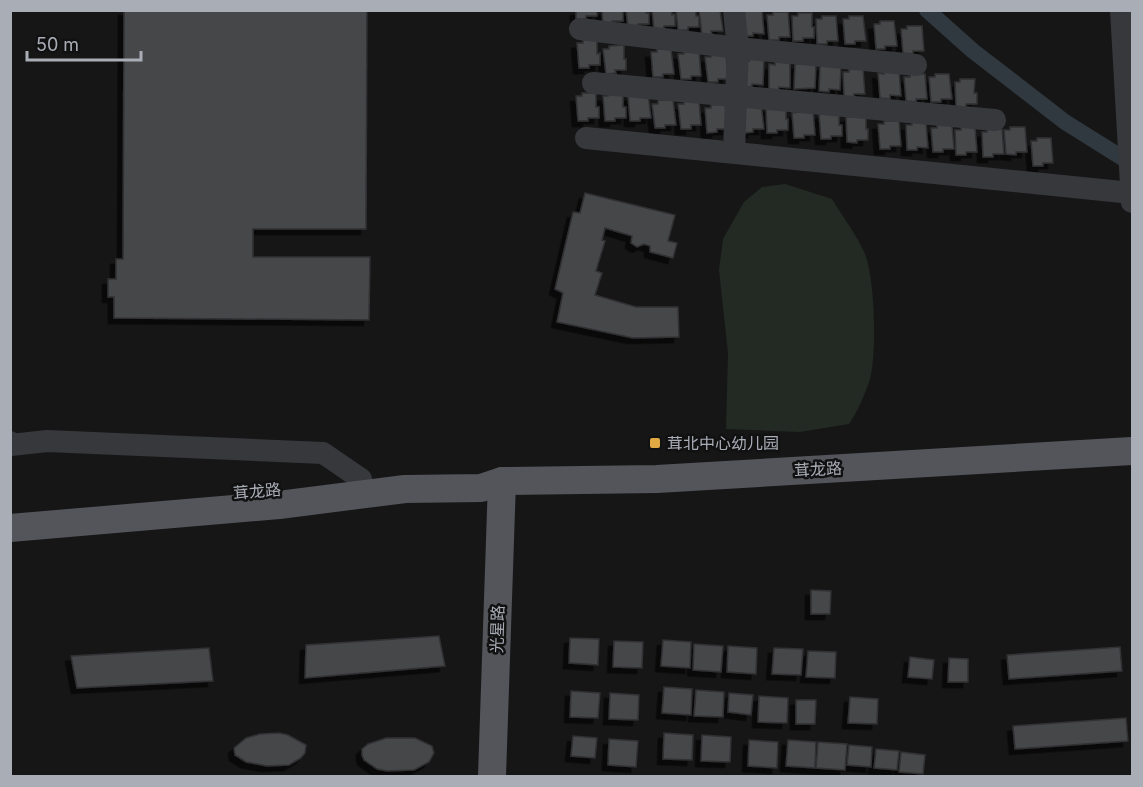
<svg xmlns="http://www.w3.org/2000/svg" width="1143" height="787" viewBox="0 0 1143 787" font-family="Inter,'Noto Sans SC',sans-serif">
<defs>
<filter id="shadow"><feDropShadow dx="-5.5" dy="5.5" stdDeviation="0" flood-color="#0009"/></filter>
</defs>
<rect width="100%" height="100%" fill="#161617"/>
<path fill="#222a23" d="M785,184L832,199C842,216 857,235 865,254C875,279 877,353 870,379C865,394 858,411 849,424L800,432L726,429L728,353L719,270L723,239L744,202L762,187Z"/>
<g fill="none" stroke-linecap="round" stroke-linejoin="round">
<path stroke="#30393f" stroke-width="16" d="M927,10L973,51L1065,122L1132,164"/>
</g>
<g fill="#45464a" stroke="#303033" stroke-width="1.5" filter="url(#shadow)">
<path d="M124,10H367L366,229H253V257H370L369,320L114,318V297H108V279H116V259H123Z"/>
<path d="M576,10H597V16H586V19H576Z"/>
<path d="M600,10H623V21H612V24H603L602,12Z"/>
<path d="M626,10H646V13H649V24H638V27H628Z"/>
<path d="M652,10H672V15L675,14V26H664V29H654Z"/>
<path d="M676,10H696V16H699V27H688V30H678Z"/>
<path d="M699,10H720L723,31H711L712,35H702Z"/>
<path d="M748,10H762L764,34L753,33V36H743L742,11Z"/>
<path d="M773,12H788L790,37H779V40H769L767,15H773Z"/>
<path d="M798,13H812V27H814V38H803V41H793L792,16H798Z"/>
<path d="M822,16H836L838,41H827V44H817L816,19H822Z"/>
<path d="M849,16H863L866,41H855V44H845L843,19H849Z"/>
<path d="M880,21H894L897,46H885V49H876L874,24H880Z"/>
<path d="M907,26H922L924,51H913V54L903,53L901,29H907Z"/>
<path d="M583,40H597V54L600,53V65H589V68H579L577,43H583Z"/>
<path d="M624,45V59H626V70H615L616,73L606,74L603,49H609V46Z"/>
<path d="M657,49H671L674,74H663V77H653L651,52H657Z"/>
<path d="M684,51H699L701,76H691V79H681L678,54H684Z"/>
<path d="M711,54H726L728,79H718V82H708L705,57H711Z"/>
<path d="M749,58L764,60L763,85L752,84V87L742,86L743,61H749Z"/>
<path d="M775,62L790,63V88L779,87L778,90L769,89V64L775,65Z"/>
<path d="M816,63L815,88L794,89L795,64Z"/>
<path d="M841,65L840,90L829,89V92L819,91L820,66Z"/>
<path d="M849,69H863L865,94H854V97H844L843,72H849Z"/>
<path d="M884,71H899L901,96L890,95V99L880,98L878,73L884,74Z"/>
<path d="M910,74H925L927,99H916V102L906,101L904,77H910Z"/>
<path d="M935,74H949L952,99H941V102H931L929,77H935Z"/>
<path d="M960,79H975L974,93H977V104H966V107H956L955,82H960Z"/>
<path d="M582,93H596V107H599V118H588V121H578L576,96H582Z"/>
<path d="M608,93H623V107H626V118H615V121H605L603,96H608Z"/>
<path d="M648,93L651,118H640V121H630L628,96Z"/>
<path d="M658,100H673L676,125H665V128H655L652,104H658Z"/>
<path d="M684,101H699L701,125H691V129H681L678,104H684Z"/>
<path d="M725,104L728,129H717V132L707,133L705,108H711V105Z"/>
<path d="M761,104L764,129H753V132L743,133L746,105Z"/>
<path d="M786,105V119H788V130H777V133H767L766,108Z"/>
<path d="M813,110L815,135H804V138H794L792,113Z"/>
<path d="M839,111V125H842V136H831V139H821L819,114Z"/>
<path d="M866,115V129H868V140H857V143L847,142L846,117Z"/>
<path d="M884,121H899L901,146H890V149H880L878,124H884Z"/>
<path d="M912,122L926,123L928,148L917,147V150H907L906,125H912Z"/>
<path d="M937,124L952,125L954,149H943V152H933L931,128H937Z"/>
<path d="M961,127H975L977,152H966V155H956L955,130H961Z"/>
<path d="M1010,127H1025L1027,152H1016V155L1006,154L1004,130H1010Z"/>
<path d="M987,129H1002L1004,154H993V157H983L982,132H987Z"/>
<path d="M1037,138H1051L1053,163H1043V166H1033L1031,141H1037Z"/>
<path d="M585,193L675,215L668,241L677,243L673,258L650,252V246L644,244L637,247L631,243L632,236L605,228L602,240L605,241L596,271L602,273L595,295L636,307H678L679,337L633,338L557,322L563,293L555,289L573,212L580,213Z"/>
<path d="M811,590L831,591L830,614H811Z"/>
<path d="M439,636L445,666L305,678L306,645Z"/>
<path d="M570,638L599,639L598,665L569,663Z"/>
<path d="M663,640L691,642L690,668L661,666Z"/>
<path d="M614,641L643,642L642,668L613,667Z"/>
<path d="M694,644L723,646L721,672L693,670Z"/>
<path d="M728,646L757,648L756,674L727,672Z"/>
<path d="M1120,647L1122,671L1009,679L1007,655Z"/>
<path d="M209,648L213,681L77,688L71,656Z"/>
<path d="M774,648L803,649L801,675L772,674Z"/>
<path d="M808,651L836,652L835,678L806,677Z"/>
<path d="M910,657L934,660L932,679L908,677Z"/>
<path d="M949,658L968,659V682H948Z"/>
<path d="M664,687L692,689L691,715L662,713Z"/>
<path d="M696,690L724,692L723,717L694,716Z"/>
<path d="M571,691L600,693L598,718L570,717Z"/>
<path d="M610,693L639,695L638,720L609,719Z"/>
<path d="M729,693L753,695L751,715L728,712Z"/>
<path d="M759,696L788,698L787,723L758,722Z"/>
<path d="M850,697L878,699L877,724L848,723Z"/>
<path d="M796,700H816L815,724H796Z"/>
<path d="M1126,718L1128,741L1015,749L1013,726Z"/>
<path d="M279,733L288,735L306,745L305,753L301,758L289,765L267,766L246,762L235,755L234,748L246,738L260,734Z"/>
<path d="M664,733L693,735L692,760L663,759Z"/>
<path d="M702,735L731,737L730,762L701,761Z"/>
<path d="M573,736L597,738L595,758L571,756Z"/>
<path d="M386,738H415L432,746L434,753L429,762L414,770L387,771L377,769L364,760L362,755V749L368,744Z"/>
<path d="M609,739L638,741L636,767L608,765Z"/>
<path d="M749,740L778,742L777,768L748,766Z"/>
<path d="M788,740L816,742L815,768L786,766Z"/>
<path d="M818,742L847,744L845,770L816,768Z"/>
<path d="M849,745L872,747L871,767L847,765Z"/>
<path d="M876,749L899,751L897,770L874,768Z"/>
<path d="M901,752L925,755L923,774L899,772Z"/>
</g>
<g fill="none" stroke-linecap="round" stroke-linejoin="round">
<g stroke="#37383c" stroke-width="22">
<path d="M734,10L738,48L734,152"/>
<path d="M1121,10L1132,202"/>
<path d="M580,29L738,48L916,65"/>
<path d="M593,83L995,120"/>
<path d="M586,138L1132,193"/>
<path d="M10,442L11,445L47,441L323,453L361,479"/>
</g>
<g stroke="#53555b" stroke-width="28">
<path d="M10,528L279,505L405,489L481,488L502,481L657,479L1132,451"/>
<path d="M492,776L502,481"/>
</g>
</g>
<rect fill="#e1a944" stroke="#111112" stroke-width="2" x="649" y="437" width="12" height="12" rx="3"/>
<g text-anchor="middle" stroke-width="5" stroke-linejoin="round" paint-order="stroke">
<g font-size="16" fill="#a9adb6" stroke="#111112" text-anchor="start">
<text x="667" y="449">茸北中心幼儿园</text>
</g>
<g font-size="16" fill="#a9adb6" stroke="#111112">
<text transform="translate(818 469) rotate(-3)" y="6">茸龙路</text>
<text transform="translate(257 491) rotate(-5)" y="6">茸龙路</text>
<text transform="translate(497 629) rotate(-88)" y="6">光星路</text>
</g>
</g>
<rect width="1143" height="787" fill="none" stroke="#a9adb6" stroke-width="24"/>
<path d="M27 51v9h114v-9" fill="none" stroke="#a9adb6" stroke-width="3"/>
<text x="36" y="51" font-size="18" fill="#a9adb6" stroke="#111112" stroke-width="4.5" paint-order="stroke">50 m</text>
</svg>
